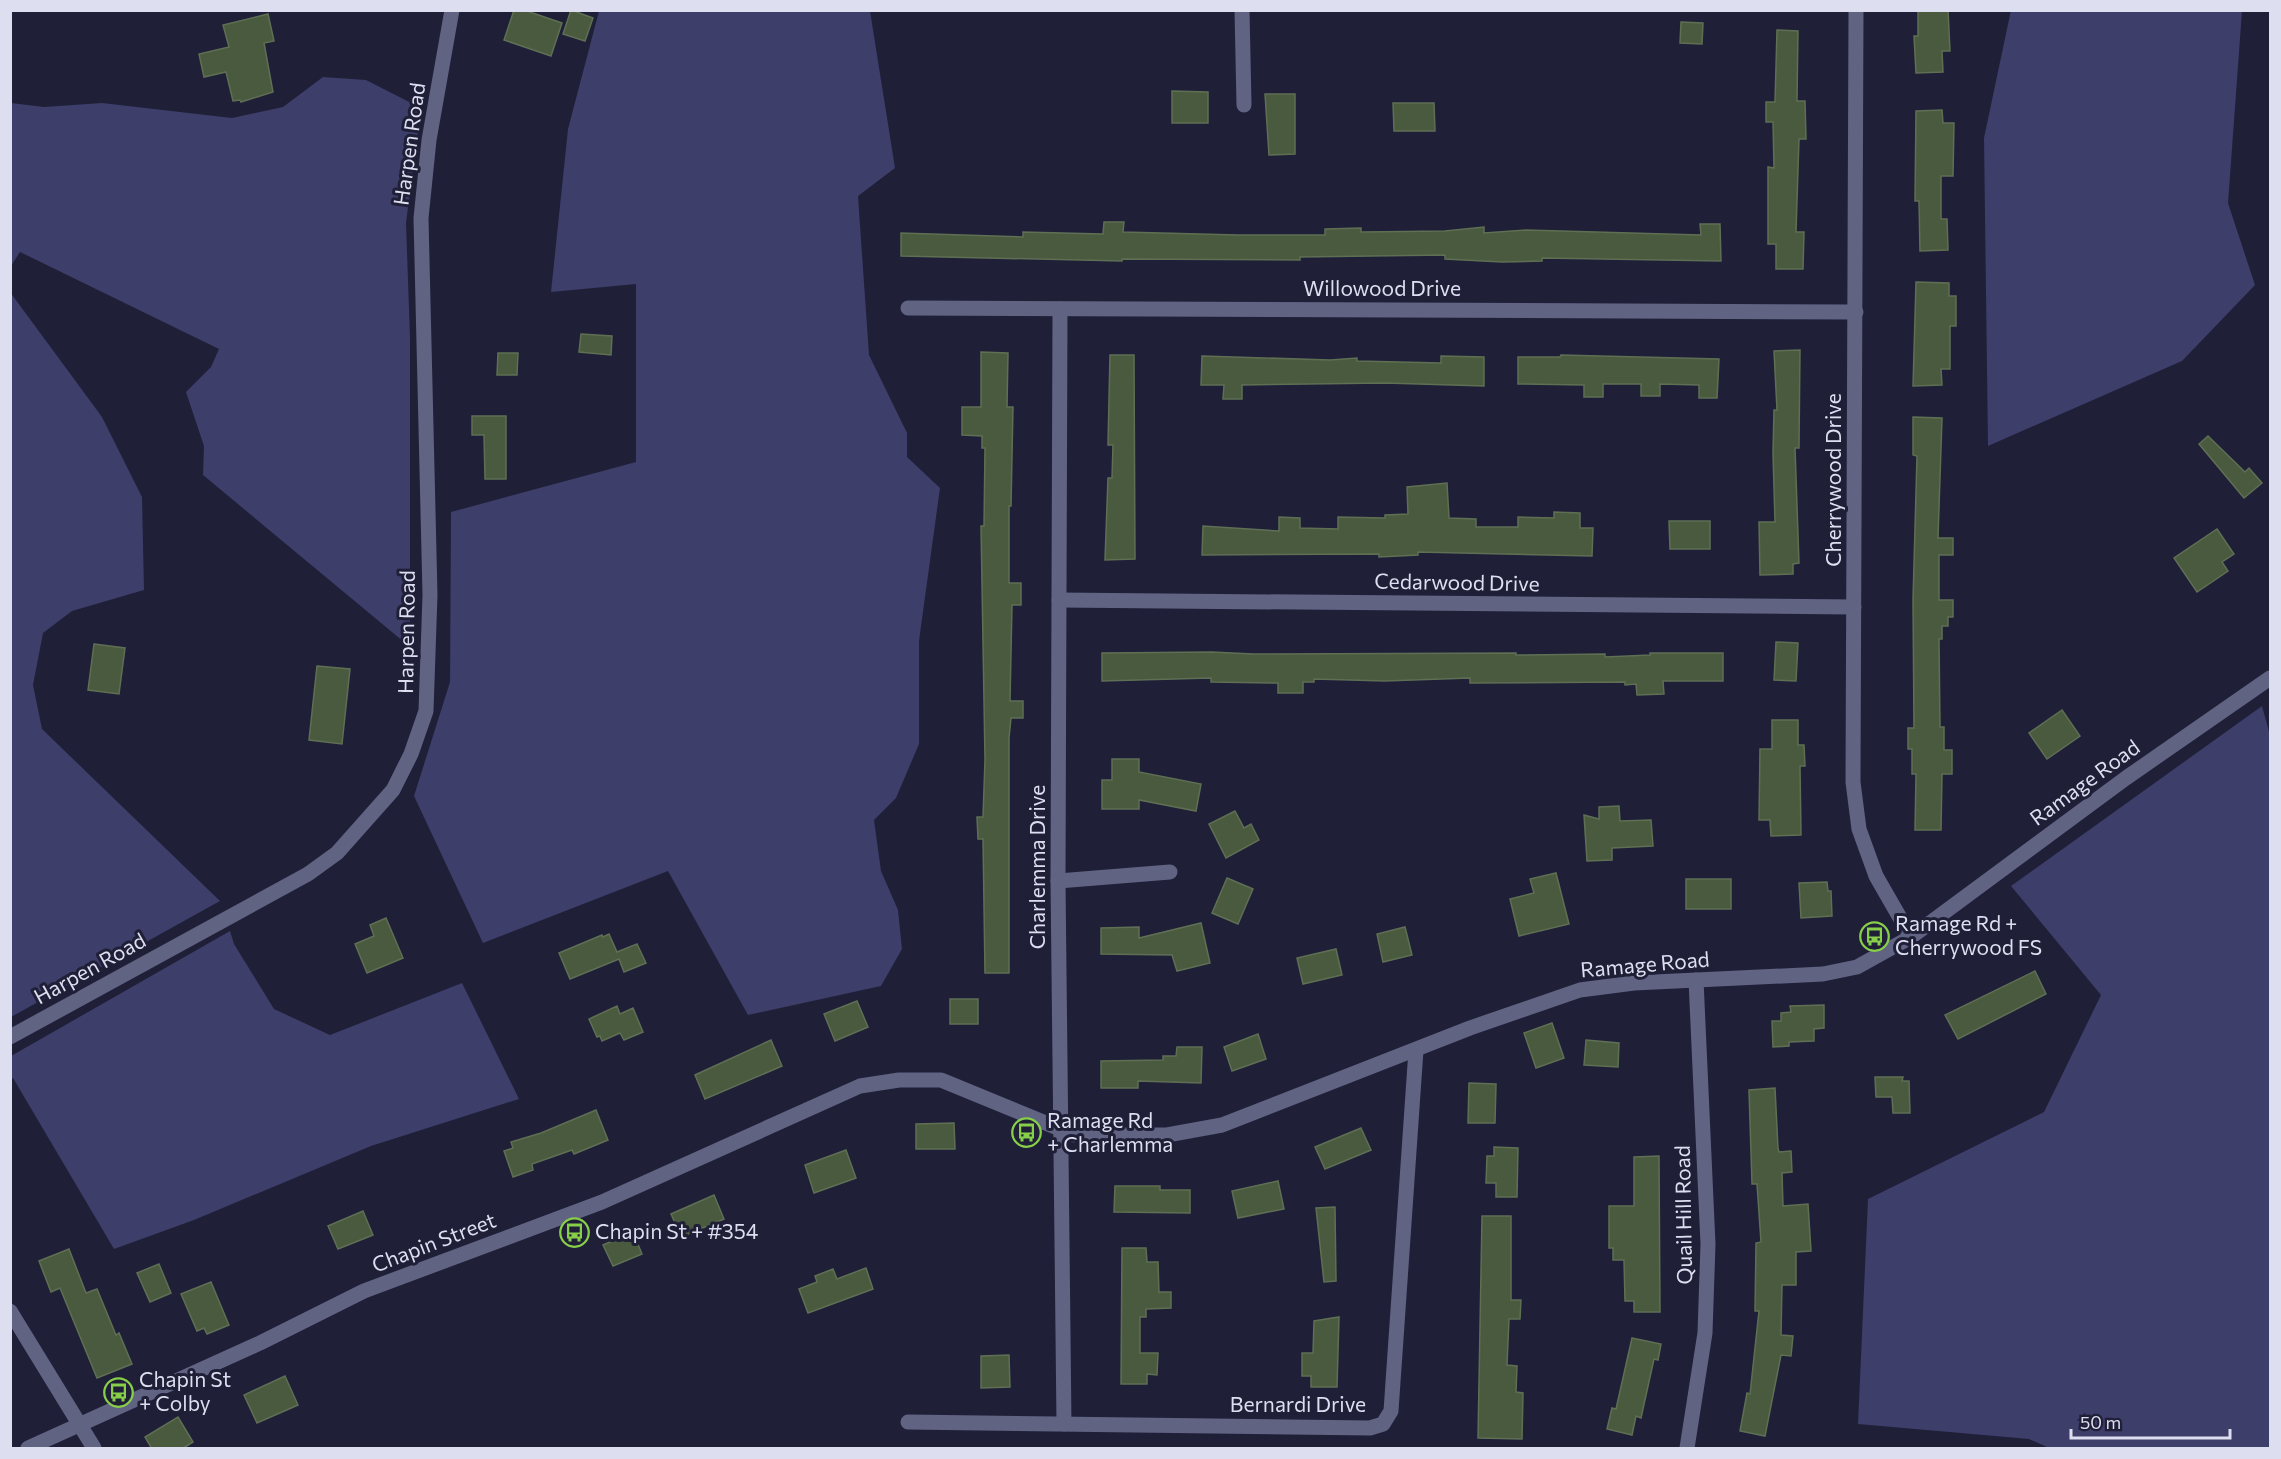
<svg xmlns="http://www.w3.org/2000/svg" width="2281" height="1459" viewBox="0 0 2281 1459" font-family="Commissioner,sans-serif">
<rect width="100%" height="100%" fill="#1f1f38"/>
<g fill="#3d3e69">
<path d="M2011,10L2242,11L2228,203L2255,285L2182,361L1988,446L1984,138Z"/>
<path d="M599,11H870L895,168L858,196L869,355L907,433V457L940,488L919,641V744L896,798L874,820L881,871L898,910L902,949L881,986L748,1015L668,871L483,943L414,796L450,682L451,512L636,462V284L551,292L568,129Z"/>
<path d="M323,77L366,80L421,108L406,223L410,337V647L203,475L204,446L186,392L211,367L219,349L20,252L11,266V103L44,107L102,103L232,118L283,107Z"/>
<path d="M10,292L102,417L142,497L144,590L72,611L43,633L33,685L42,729L220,901L11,1017Z"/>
<path d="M2262,706L2270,735V1448H2049L2029,1439L1858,1424L1868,1199L2044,1112L2101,995L2011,886Z"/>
<path d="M230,931L234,944L274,1009L330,1035L462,983L519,1099L371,1146L194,1220L114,1249L13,1078L11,1080V1056Z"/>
</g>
<g fill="#4a5a3f" stroke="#5f6f54" stroke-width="1.5">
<path d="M514,10H524L562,23L551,56L504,40Z"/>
<path d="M571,10L593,18L585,41L563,34Z"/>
<path d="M1918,10H1948L1950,51H1942L1943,72L1916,73L1914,36H1918Z"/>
<path d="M268,14L274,41L264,43L273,92L241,102L240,100L233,101L226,72L204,77L199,54L229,47L223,25Z"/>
<path d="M1681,22L1703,23L1702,44L1680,43Z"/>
<path d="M1777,30L1798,31L1797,101H1805L1806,139H1799L1796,232H1804L1803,269H1776V244H1768V167L1774,168L1773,122H1766V102H1775Z"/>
<path d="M1172,91L1208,92V123H1172Z"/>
<path d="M1265,94H1295V154L1269,155Z"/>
<path d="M1393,103H1434L1435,131H1394Z"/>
<path d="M1942,110L1943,123H1954L1953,176H1941V219H1947L1948,250L1920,251L1919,201H1915L1916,111Z"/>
<path d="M1104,222H1124L1123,232L1238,235H1325V229L1361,228V232L1445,231L1484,227V233L1526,230L1701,235L1700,224H1720L1721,261L1542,258V261L1502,262L1445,259V255L1300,257V260L1122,259V261L901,256V233L1023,237V232L1103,234Z"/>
<path d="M1916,282L1949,283V296H1956V326H1950V369H1941L1942,385L1913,386Z"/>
<path d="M581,334L612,336L611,355L579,352Z"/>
<path d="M1800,350L1799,448H1795L1799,563L1793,564V574L1760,575L1759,522H1775L1773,453L1774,410H1777L1774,351Z"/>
<path d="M981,352L1008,353L1007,407H1013L1011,506H1009V583H1021V605H1012L1010,701H1023V718H1011L1009,738V973H985L983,839H978L977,817H983L985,760L981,526H984L985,448H982V436L962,435V407H981Z"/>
<path d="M498,353H518L517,375H497Z"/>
<path d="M1110,355H1134L1135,559L1105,560L1108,478H1112L1113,445H1108Z"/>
<path d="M1561,355L1719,359L1717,398H1699V385L1660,384V396H1641V384H1603V397H1584V385L1518,384V357H1560Z"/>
<path d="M1202,356L1330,360L1357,358V361L1441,363V356L1484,357V386L1385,383L1242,385V399H1223L1224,385H1201Z"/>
<path d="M472,416H506V479H485L484,435H472Z"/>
<path d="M1913,417L1942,418L1938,538H1953V555H1939V600H1953V617H1948V626H1942V639H1939L1940,727H1944V750H1952V774H1942L1941,830H1915L1916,774H1912V749H1908V728H1914L1913,600L1917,456L1913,455Z"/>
<path d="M2208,436L2245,472L2249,468L2262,483L2244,498L2199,444Z"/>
<path d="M1447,483L1449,518L1476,519V527H1518V517L1554,518V512L1580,513V528H1593L1592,556L1418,552V555L1379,557V554L1202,555L1203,526L1279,531V517L1300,518V528L1338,529V517L1385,518V515L1408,514L1407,487Z"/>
<path d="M1669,521H1710V549H1670Z"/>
<path d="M2217,529L2234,554L2222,562L2228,571L2197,592L2174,558Z"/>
<path d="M1776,642L1798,643L1796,681L1774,680Z"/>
<path d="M94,644L125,648L119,694L88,690Z"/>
<path d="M1212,652L1253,654L1516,653V655L1605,654V657L1650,655V653H1723V681H1663L1664,694L1637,695L1636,684L1625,685V682L1470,683V678L1385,681L1314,679V682H1303V693H1278V683L1211,682V678L1102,681V653Z"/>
<path d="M317,666L350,669L342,744L309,740Z"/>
<path d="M2062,710L2080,736L2047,759L2029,733Z"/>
<path d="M1772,720H1798V745H1804L1805,766H1800L1801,835L1771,836L1770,820H1759L1760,749H1772Z"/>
<path d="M1112,759H1139V772L1201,784L1196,811L1139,800V809H1102V780H1112Z"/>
<path d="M1619,806L1620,821L1651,820L1653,846L1612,848V860L1587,861L1584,815L1599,819V807Z"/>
<path d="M1235,811L1244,828L1251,824L1259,840L1226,858L1209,824Z"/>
<path d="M1556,873L1569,924L1519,936L1510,899L1534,893L1530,879Z"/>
<path d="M1227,878L1253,889L1238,924L1212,913Z"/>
<rect x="1686" y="879" width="45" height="30"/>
<path d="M1827,882L1828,891H1831L1832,916L1801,918L1799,883Z"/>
<path d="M386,918L403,958L367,973L355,944L374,936L370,925Z"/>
<path d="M1201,923L1210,963L1177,971L1172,955L1101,954V928L1139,927V938Z"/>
<path d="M1405,927L1412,955L1383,962L1377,934Z"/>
<path d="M609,934L617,952L637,944L646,963L624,972L619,959L570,979L559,953L602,935L603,937Z"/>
<path d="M1336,949L1342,975L1303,984L1297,958Z"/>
<path d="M2035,971L2046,994L1958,1039L1945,1015Z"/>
<rect x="950" y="999" width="28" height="25"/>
<path d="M857,1001L868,1027L835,1041L824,1014Z"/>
<path d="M1824,1005V1028L1814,1029V1041L1789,1042V1046L1773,1047L1772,1021H1781V1013L1791,1012L1790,1006Z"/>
<path d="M617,1006L620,1014L633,1008L643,1032L624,1040L620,1033L602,1041L600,1036L597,1037L589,1019Z"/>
<path d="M1552,1023L1564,1058L1536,1068L1524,1033Z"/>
<path d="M1258,1034L1266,1059L1232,1071L1224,1047Z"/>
<path d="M771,1040L782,1066L705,1099L695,1075Z"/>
<path d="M1586,1040L1619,1043L1618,1067L1584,1065Z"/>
<path d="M1177,1047H1202L1201,1083L1138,1081V1088H1101V1061L1163,1060V1056H1176Z"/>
<path d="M1875,1077H1903L1902,1081H1909L1910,1113H1893L1892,1097H1876Z"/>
<path d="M1469,1083L1496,1084L1495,1123H1468Z"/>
<path d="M1775,1088L1778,1148L1779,1152L1791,1151L1792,1172L1782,1173L1783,1206L1808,1204L1811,1251L1796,1252V1285H1782L1781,1335L1793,1336L1791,1356L1781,1355L1765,1436L1740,1431L1747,1393L1750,1394L1759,1311H1755L1756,1243L1761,1242L1757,1184H1752L1749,1090Z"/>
<path d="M596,1110L608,1140L574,1154L572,1150L532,1164L533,1170L513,1177L504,1151L513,1148L511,1142L541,1133Z"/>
<path d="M954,1123L955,1149H916V1124Z"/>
<path d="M1361,1128L1371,1150L1325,1169L1315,1147Z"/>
<path d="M1494,1147L1518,1148L1517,1197H1496V1183H1486L1487,1156H1494Z"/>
<path d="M846,1150L856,1178L814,1193L805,1165Z"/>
<path d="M1659,1156L1660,1312H1634V1301H1625L1624,1260H1613V1248H1609V1206H1634V1157Z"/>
<path d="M1278,1181L1284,1209L1238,1218L1232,1191Z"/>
<path d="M1115,1186H1160V1190H1190V1213L1114,1212Z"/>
<path d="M714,1195L724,1219L681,1237L671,1214Z"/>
<path d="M1335,1207L1336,1281L1324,1282L1316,1208Z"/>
<path d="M363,1211L373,1235L338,1249L328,1226Z"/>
<path d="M1482,1216H1511V1300H1521L1520,1319H1509L1507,1365L1517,1366L1516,1392L1523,1393L1522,1439L1478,1438Z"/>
<path d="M633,1232L642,1254L613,1266L603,1245Z"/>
<path d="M1122,1248H1146L1147,1262H1158L1159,1292H1171V1308L1146,1309V1317H1140V1353H1158L1157,1375L1147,1374V1384H1121Z"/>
<path d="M69,1249L86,1293L97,1289L116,1335L119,1333L132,1364L97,1378L60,1288L51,1292L39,1261Z"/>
<path d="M159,1264L171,1293L150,1302L137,1273Z"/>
<path d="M866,1268L873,1289L808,1313L799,1289L817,1282L815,1276L833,1269L837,1279Z"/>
<path d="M211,1282L229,1325L207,1334L204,1328L197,1331L181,1294Z"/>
<path d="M1339,1317L1337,1387H1311V1376H1302V1353H1313L1314,1321Z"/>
<path d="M1632,1338L1661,1344L1658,1360L1654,1359L1641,1418L1636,1416L1632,1435L1607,1429L1612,1408L1616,1409Z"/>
<path d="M1009,1355L1010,1387L981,1388V1356Z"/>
<path d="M285,1376L298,1405L257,1423L244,1395Z"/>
<path d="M178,1417L193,1442L182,1449H152L145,1437Z"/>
</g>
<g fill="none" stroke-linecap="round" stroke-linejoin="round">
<g stroke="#616382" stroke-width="15">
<path d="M1242,10L1244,105"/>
<path d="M1856,10L1853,782L1859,829L1876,876L1911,937"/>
<path d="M908,308L1856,312"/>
<path d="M1060,309L1058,881L1064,1424"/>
<path d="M1059,600L1854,607"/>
<path d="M1058,881L1170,872"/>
<path d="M10,1037L308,874L337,853L393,790L411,754L426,711L430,595L421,218L429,140L452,10"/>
<path d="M10,1311L94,1448"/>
<path d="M908,1422L1370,1428L1383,1424L1391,1411L1416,1050"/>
<path d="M28,1448L260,1343L364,1291L602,1202L860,1086L899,1080H941L1075,1135H1167L1222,1125L1470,1028L1580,990L1634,983L1823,974L1857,967L1911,937L2126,778L2270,678"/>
<path d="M1687,1448L1705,1333L1708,1244L1696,980"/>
</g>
</g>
<defs>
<symbol id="bus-ring" viewBox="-11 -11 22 22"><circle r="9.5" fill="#1f1f38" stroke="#88cf49" stroke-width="1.5"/><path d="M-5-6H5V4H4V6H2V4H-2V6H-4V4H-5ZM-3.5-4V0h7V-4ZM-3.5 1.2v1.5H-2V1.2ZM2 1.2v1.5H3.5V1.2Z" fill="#88cf49"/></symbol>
</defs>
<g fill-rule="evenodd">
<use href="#bus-ring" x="1858" y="920" width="33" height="33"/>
<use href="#bus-ring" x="1010" y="1116" width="33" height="33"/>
<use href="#bus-ring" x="558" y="1216" width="33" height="33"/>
<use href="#bus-ring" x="102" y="1376" width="33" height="33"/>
</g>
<g text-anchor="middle" stroke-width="6" stroke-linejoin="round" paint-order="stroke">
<g font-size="21" fill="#dddff0" stroke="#1f1f38">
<text transform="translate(410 144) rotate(-82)" y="7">Harpen Road</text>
<text x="1382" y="296">Willowood Drive</text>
<text transform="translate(1834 480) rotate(-90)" y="7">Cherrywood Drive</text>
<text transform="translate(1457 583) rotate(1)" y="7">Cedarwood Drive</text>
<text transform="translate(407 632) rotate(-89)" y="7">Harpen Road</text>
<text transform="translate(2085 783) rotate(-36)" y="7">Ramage Road</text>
<text transform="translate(1038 867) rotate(-90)" y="7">Charlemma Drive</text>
<text transform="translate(1645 965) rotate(-5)" y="7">Ramage Road</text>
<text transform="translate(90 969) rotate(-29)" y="7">Harpen Road</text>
<text transform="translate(1684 1215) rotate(-91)" y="7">Quail Hill Road</text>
<text transform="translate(434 1243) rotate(-21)" y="7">Chapin Street</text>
<text x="1298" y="1412">Bernardi Drive</text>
</g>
<g font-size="21" fill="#dddff0" stroke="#1f1f38" text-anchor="start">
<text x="1895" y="931">Ramage Rd +<tspan x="1895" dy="24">Cherrywood FS</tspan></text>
<text x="1047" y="1128">Ramage Rd<tspan x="1047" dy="24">+ Charlemma</tspan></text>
<text x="595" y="1239">Chapin St + #354</text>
<text x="139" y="1387">Chapin St<tspan x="139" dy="24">+ Colby</tspan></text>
</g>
</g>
<rect width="2281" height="1459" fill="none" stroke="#dddff0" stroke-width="24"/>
<path d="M2071 1429v9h159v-9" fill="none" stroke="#dddff0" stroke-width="3"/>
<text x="2080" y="1429" font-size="18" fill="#dddff0" stroke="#1f1f38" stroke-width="4.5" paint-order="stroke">50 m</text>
</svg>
